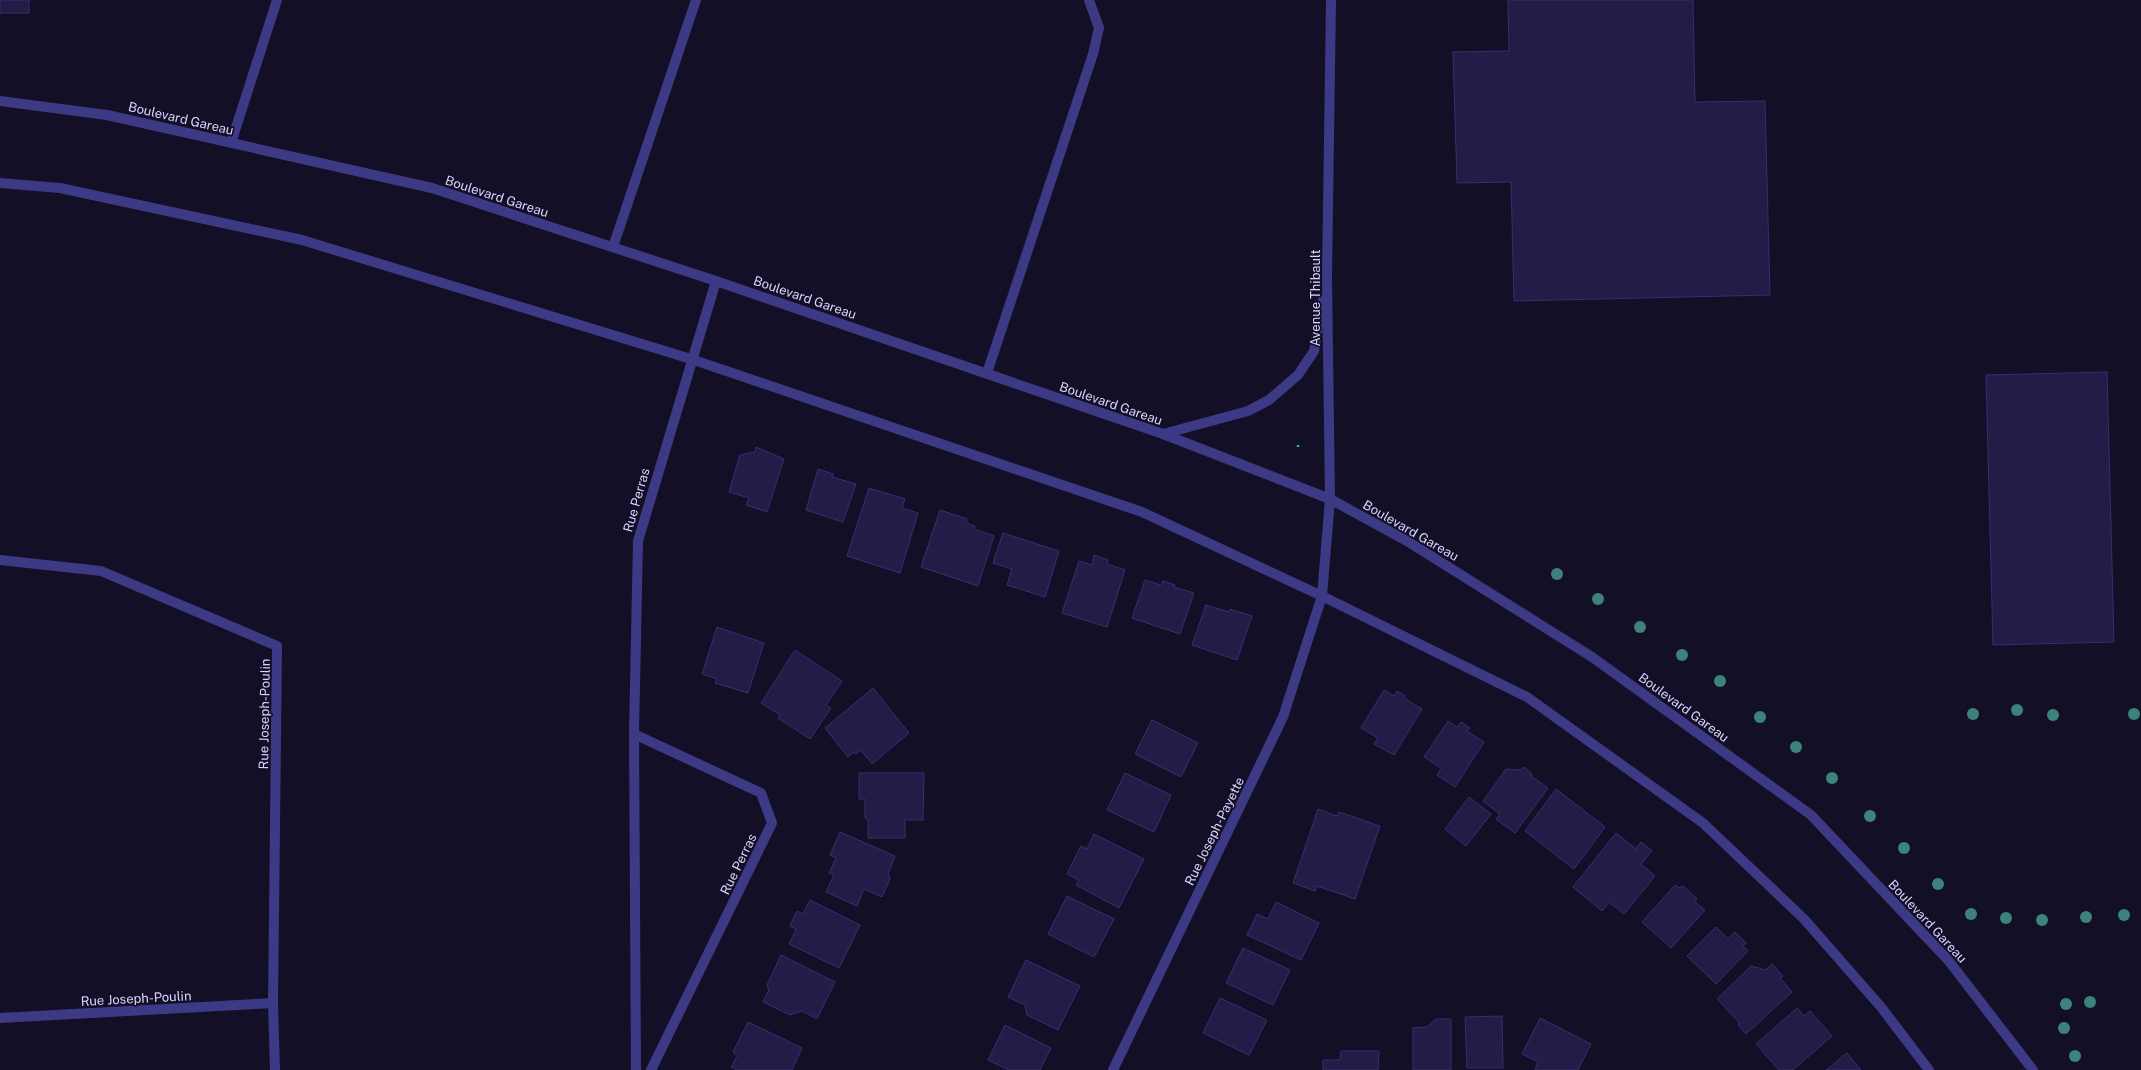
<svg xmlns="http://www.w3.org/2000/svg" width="2141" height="1070" viewBox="0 0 2141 1070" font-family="'Public Sans',sans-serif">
<rect width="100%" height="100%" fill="#130f26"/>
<g fill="#241b47" stroke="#3b2d73">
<rect x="0" y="0" width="29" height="13"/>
<path d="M1508,0H1693L1695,102L1765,101L1770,295L1514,301L1511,182L1457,183L1453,52L1509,51Z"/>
<path d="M2107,372L2114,642L1993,645L1986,375Z"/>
<path d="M756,447L784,459L767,512L746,505L749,498L729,492L740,455L755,452Z"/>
<path d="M818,469L833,474L832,477L856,484L843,522L806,510Z"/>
<path d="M869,488L905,499L902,508L918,513L900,573L847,556Z"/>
<path d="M940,510L967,519L966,523L975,526L974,529L994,536L978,586L921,567Z"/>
<path d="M1003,533L1059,551L1045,597L1007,585L1012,569L993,563Z"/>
<path d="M1094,555L1108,560L1107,564L1125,570L1107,627L1062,613L1079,561L1092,565Z"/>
<path d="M1145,580L1161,585L1163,581L1175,585L1174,587L1194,593L1180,634L1132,618Z"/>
<path d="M1206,605L1229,612L1230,609L1252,616L1237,660L1192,645Z"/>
<path d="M717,627L764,643L748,693L715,683L717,679L702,674Z"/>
<path d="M795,650L842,681L826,705L831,708L810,739L778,718L780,715L761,703Z"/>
<path d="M873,688L909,733L872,764L861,750L856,754L854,752L848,757L825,728Z"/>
<path d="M1384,690L1394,696L1397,691L1405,696L1404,698L1422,709L1394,755L1374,744L1378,738L1361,728Z"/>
<path d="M1152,720L1198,743L1181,777L1135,754Z"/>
<path d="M1448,721L1457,727L1461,722L1470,728L1467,731L1484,742L1455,787L1437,775L1441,768L1424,757Z"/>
<path d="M1524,767L1532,774L1531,776L1548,788L1515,833L1496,819L1500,814L1483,801L1506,769L1521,770Z"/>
<path d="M859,773H924L923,820H905V838H868V819L865,818V799H859Z"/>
<path d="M1125,773L1171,795L1154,832L1107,810Z"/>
<path d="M1556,789L1605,827L1574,869L1525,831Z"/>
<path d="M1469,797L1491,814L1466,846L1445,829Z"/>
<path d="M1318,809L1337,816L1339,812L1380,826L1355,899L1317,886L1315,891L1293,883Z"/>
<path d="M840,832L895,856L888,874L890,879L882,897L864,889L857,906L826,892L834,875L829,873L836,858L830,855Z"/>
<path d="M1616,833L1636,849L1641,842L1652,851L1641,864L1655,876L1624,914L1609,902L1602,911L1573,887Z"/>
<path d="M1094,834L1144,859L1119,908L1076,885L1079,880L1067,874L1081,846L1087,849Z"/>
<path d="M1675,885L1679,888L1683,886L1697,899L1695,902L1705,910L1671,948L1642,922Z"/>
<path d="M1067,896L1114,919L1094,957L1048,934Z"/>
<path d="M810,900L860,925L839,968L789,944L796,929L790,926L797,911L803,914Z"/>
<path d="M1276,902L1319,923L1301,960L1247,935L1257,914L1268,919Z"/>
<path d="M1716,927L1728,939L1735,932L1746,943L1743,946L1748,951L1716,984L1687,956Z"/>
<path d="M1243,948L1290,970L1273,1005L1226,983Z"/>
<path d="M781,955L835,982L817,1019L802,1011L790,1015L763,1002L769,990L767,985Z"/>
<path d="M1026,960L1080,986L1058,1030L1027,1015L1025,1005L1008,997Z"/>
<path d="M1772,964L1783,976L1780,978L1792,992L1746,1034L1738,1025L1739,1022L1717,999L1751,966L1766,970Z"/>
<path d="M1220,998L1267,1020L1249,1055L1203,1033Z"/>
<path d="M1797,1008L1804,1016L1810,1011L1832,1036L1793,1070H1779L1756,1044Z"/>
<path d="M1502,1016L1503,1068H1467L1465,1017Z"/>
<path d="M1540,1018L1591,1044L1578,1070H1535L1538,1062L1522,1054Z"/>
<path d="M1436,1019H1451V1070H1413V1028L1427,1027Z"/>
<path d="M748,1022L802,1048L792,1070H737L731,1067L737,1056L733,1052Z"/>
<path d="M1005,1025L1051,1048L1040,1070H1009L988,1060Z"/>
<path d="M1341,1051H1379L1378,1070H1323V1060H1340Z"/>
<path d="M1847,1053L1861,1070H1826Z"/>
</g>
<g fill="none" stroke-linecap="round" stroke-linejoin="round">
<path stroke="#2fb8b0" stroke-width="2.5" stroke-dasharray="2 3" stroke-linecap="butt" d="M1298,445V447"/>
<g stroke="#3d3a85" stroke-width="10">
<path d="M0,101L107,115L432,188L716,281L1163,434L1330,499L1407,541L1592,657L1811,815L1948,960L2033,1070"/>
<path d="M231,143L277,0"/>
<path d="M0,183L60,188L302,240L691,359L1142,512L1322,596L1527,697L1703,823L1804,919L1881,1007L1929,1070"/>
<path d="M613,247L696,0"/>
<path d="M987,373L1093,54L1099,28L1089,0"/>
<path d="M1163,434L1248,411L1269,400L1298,375L1314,351L1323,299"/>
<path d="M0,560L101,571L277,646L273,1003L275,1070"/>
<path d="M634,734L761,793L772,823L651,1070"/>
<path d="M0,1018L273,1003"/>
<path d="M636,1070L634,734L638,541L716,281"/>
<path d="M1113,1070L1283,717L1322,596L1330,499L1327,276L1331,0"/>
</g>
</g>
<g fill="#3d827b">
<circle cx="1557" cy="574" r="6"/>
<circle cx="1598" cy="599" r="6"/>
<circle cx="1640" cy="627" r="6"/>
<circle cx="1682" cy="655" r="6"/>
<circle cx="1720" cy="681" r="6"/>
<circle cx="2017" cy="710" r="6"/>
<circle cx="1973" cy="714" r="6"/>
<circle cx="2134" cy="714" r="6"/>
<circle cx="2053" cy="715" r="6"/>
<circle cx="1760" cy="717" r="6"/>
<circle cx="1796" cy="747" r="6"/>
<circle cx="1832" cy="778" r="6"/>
<circle cx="1870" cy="816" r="6"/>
<circle cx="1904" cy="848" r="6"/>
<circle cx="1938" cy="884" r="6"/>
<circle cx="1971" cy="914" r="6"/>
<circle cx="2124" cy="915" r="6"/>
<circle cx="2086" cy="917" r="6"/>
<circle cx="2006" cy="918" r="6"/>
<circle cx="2042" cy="920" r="6"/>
<circle cx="2090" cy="1002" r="6"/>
<circle cx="2066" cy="1004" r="6"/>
<circle cx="2064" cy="1028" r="6"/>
<circle cx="2075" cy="1056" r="6"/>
</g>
<g text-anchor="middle" stroke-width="3.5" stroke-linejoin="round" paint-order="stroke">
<g font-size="13" fill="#d9d4ff" stroke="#130f26">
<text transform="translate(181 118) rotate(13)" y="5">Boulevard Gareau</text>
<text transform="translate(497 196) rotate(18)" y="5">Boulevard Gareau</text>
<text transform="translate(805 297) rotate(19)" y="5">Boulevard Gareau</text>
<text transform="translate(1315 298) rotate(-90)" y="5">Avenue Thibault</text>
<text transform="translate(1111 403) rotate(19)" y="5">Boulevard Gareau</text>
<text transform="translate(636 500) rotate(-74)" y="5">Rue Perras</text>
<text transform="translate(1411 530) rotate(30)" y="5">Boulevard Gareau</text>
<text transform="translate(1684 707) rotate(36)" y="5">Boulevard Gareau</text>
<text transform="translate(264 714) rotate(-89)" y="5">Rue Joseph-Poulin</text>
<text transform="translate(1214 831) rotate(-64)" y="5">Rue Joseph-Payette</text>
<text transform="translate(738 864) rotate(-64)" y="5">Rue Perras</text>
<text transform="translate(1928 921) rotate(47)" y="5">Boulevard Gareau</text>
<text transform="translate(136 998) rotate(-3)" y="5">Rue Joseph-Poulin</text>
</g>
</g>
</svg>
